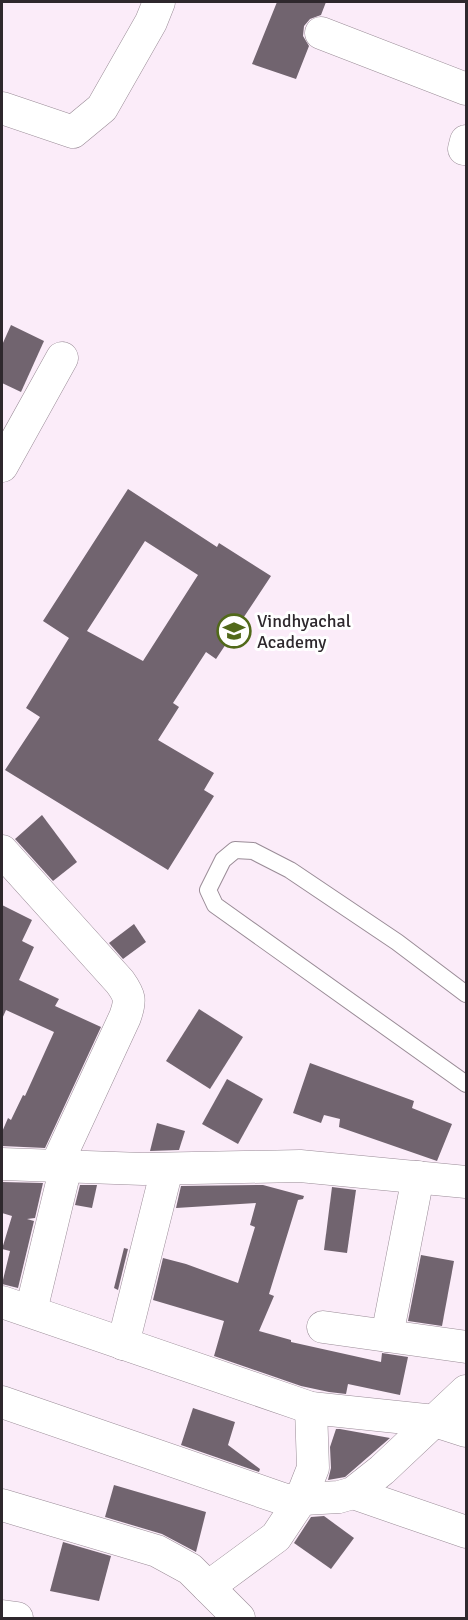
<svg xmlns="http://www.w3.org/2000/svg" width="468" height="1620" viewBox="0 0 468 1620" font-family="Signika,sans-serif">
<rect width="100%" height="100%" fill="#fbecf9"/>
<g fill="#71646f" fill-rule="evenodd">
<path d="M277,2H326L321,15L310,19L304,26L303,36L309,46L296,79L252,64Z"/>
<path d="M11,325L44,341L21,392L2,383V345Z"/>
<path d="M128,489L217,547L219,543L271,576L216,659L206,652L173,703L179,707L158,740L214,773L204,790L214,796L168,870L5,770L40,717L26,708L69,638L43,621ZM145,541L198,575L143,661L87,631Z"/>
<path d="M42,815L77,862L53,881L15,839Z"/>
<path d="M2,905L32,920L22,941L34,947L19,980L59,999L55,1006L101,1027L45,1148L2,1146V1132L8,1118L11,1120L23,1095L25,1096L54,1032L6,1010L2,1019Z"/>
<path d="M134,924L146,942L123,959L109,943Z"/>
<path d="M199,1009L243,1037L210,1089L166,1061Z"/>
<path d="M310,1063L414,1101L412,1108L452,1124L437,1161L339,1127L340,1119L324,1115L321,1123L293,1113Z"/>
<path d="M227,1079L263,1099L238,1144L202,1124Z"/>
<path d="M157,1123L185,1131L179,1150L150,1151Z"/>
<path d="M2,1182L43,1183L35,1218L27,1219L34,1221L18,1288L2,1284L10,1251L2,1249L12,1216L2,1213Z"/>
<path d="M80,1185H97L92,1208L75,1205Z"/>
<path d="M263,1185L304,1196L303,1199L298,1200L269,1294L274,1296L259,1331L291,1340V1342L381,1362L382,1353L408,1357L400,1395L348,1384L346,1394L329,1392L301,1386L214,1356L224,1321L153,1300L163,1258L186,1264L238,1283L255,1227L250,1225L256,1203L176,1208L181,1186Z"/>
<path d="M332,1187L356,1190L347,1253L324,1250Z"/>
<path d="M124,1248L128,1249L118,1290L114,1288Z"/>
<path d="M421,1255L454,1261L442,1326L408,1321Z"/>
<path d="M193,1408L235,1422L228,1445L260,1469L259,1472L181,1445Z"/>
<path d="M336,1429H340L390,1438L345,1477L328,1480L331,1468L330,1447Z"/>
<path d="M114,1485L206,1512L196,1552L162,1534L105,1517Z"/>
<path d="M324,1516L354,1538L331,1569L294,1543L311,1517Z"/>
<path d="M63,1542L111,1556L99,1601L50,1591Z"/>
</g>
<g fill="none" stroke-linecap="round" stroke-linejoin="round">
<defs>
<path id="service" d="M466,994L397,942L290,870L253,851L235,850L223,860L208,890L215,905L466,1084"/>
<g id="minor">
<path d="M321,33L466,89"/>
<path d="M2,108L73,132L102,108L151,22L159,2"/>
<path d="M464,149L466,141"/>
<path d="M2,466L62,358"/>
<path d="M2,851L120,982C130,996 131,1000 125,1017L56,1166"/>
<path d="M2,1164L143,1169L300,1166L466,1182"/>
<path d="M2,1302L311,1408L435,1421L466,1431"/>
<path d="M31,1311L66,1166"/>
<path d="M323,1327L466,1347"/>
<path d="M387,1336L418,1177"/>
<path d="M123,1344L167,1169"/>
<path d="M2,1402L286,1500L339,1497L353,1493L382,1470L466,1391"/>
<path d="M353,1493L466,1532"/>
<path d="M2,1505L157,1551L190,1569L239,1618"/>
<path d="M208,1587L276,1537L300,1501L313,1468L311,1408"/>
<path d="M2,1616L17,1618"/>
</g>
</defs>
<use href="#service" stroke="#9a8c97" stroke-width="18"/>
<use href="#minor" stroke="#9a8c97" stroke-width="33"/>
<use href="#service" stroke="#fff" stroke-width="16"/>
<use href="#minor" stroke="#fff" stroke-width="32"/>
</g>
<defs>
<symbol id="school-ring" viewBox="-11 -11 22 22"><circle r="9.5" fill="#fff" stroke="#51691a" stroke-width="1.5"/><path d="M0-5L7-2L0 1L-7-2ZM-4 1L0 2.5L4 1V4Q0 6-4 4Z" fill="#51691a"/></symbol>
</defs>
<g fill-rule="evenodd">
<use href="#school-ring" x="215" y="612" width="38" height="38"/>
</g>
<g text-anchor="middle" stroke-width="6" stroke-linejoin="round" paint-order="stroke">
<g font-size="18" fill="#2e282d" stroke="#fff" text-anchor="start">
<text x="257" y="627">Vindhyachal<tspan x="257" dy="21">Academy</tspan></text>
</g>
</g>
<rect width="468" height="1620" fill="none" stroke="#2e282d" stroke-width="6"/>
</svg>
